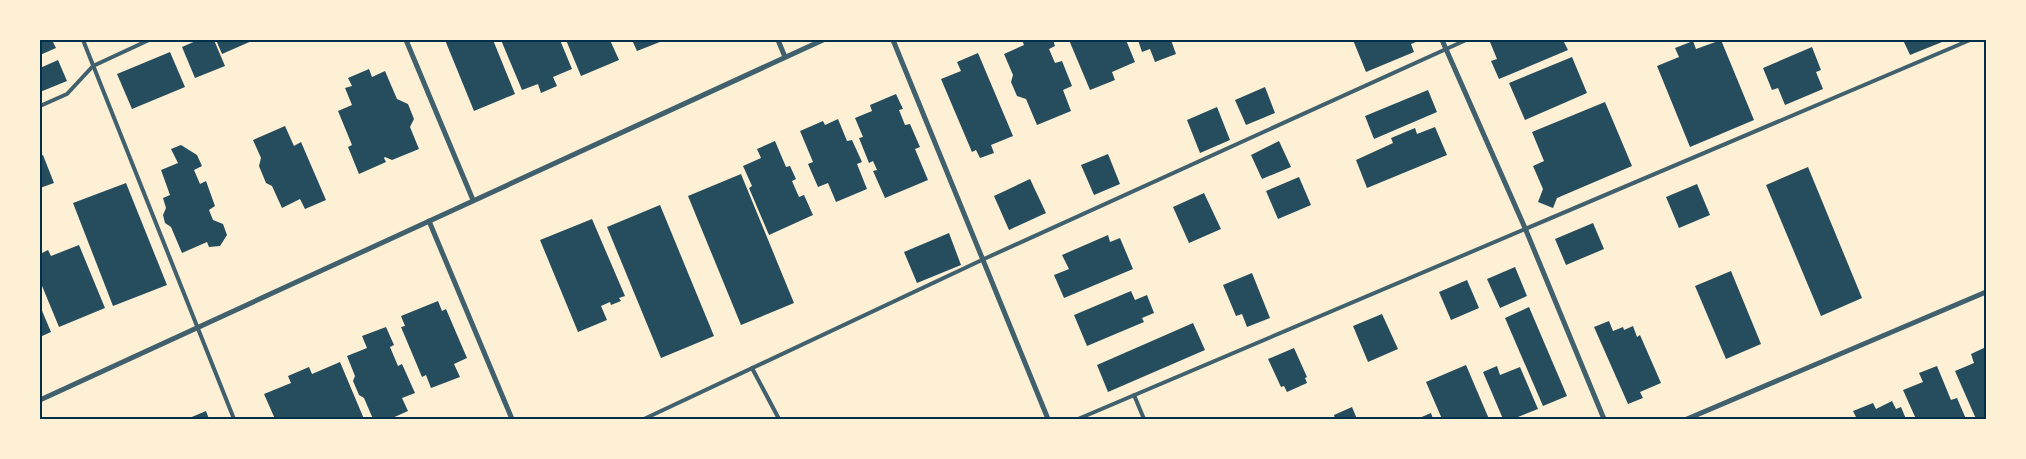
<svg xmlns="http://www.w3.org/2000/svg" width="2026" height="459" viewBox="0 0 2026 459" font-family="'Source Serif 4',serif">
<rect width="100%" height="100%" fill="#fdf0d5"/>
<g fill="#264d5e">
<path d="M40,40H52L56,48L40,55Z"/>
<path d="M198,40H214L225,66L195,78L182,47Z"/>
<path d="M216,40H254L222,54Z"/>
<path d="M445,40H493L515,94L474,111Z"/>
<path d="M501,40H560L572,69L553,77L557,86L541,93L538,84L522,90Z"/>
<path d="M566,40H610L619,60L581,76Z"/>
<path d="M632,40H665L637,51Z"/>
<path d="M1022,40H1053L1055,46L1049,49L1055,63L1062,61L1072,86L1063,90L1071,111L1037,125L1026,99L1017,96L1011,82L1013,75L1004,54L1024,45Z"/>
<path d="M1069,40H1126L1135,62L1112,72L1115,80L1090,90Z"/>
<path d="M1138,40H1171L1176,54L1155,62L1150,49L1142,52Z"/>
<path d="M1353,40H1421L1411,44L1414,52L1366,72Z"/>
<path d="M1495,40H1563L1568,50L1499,79L1491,61L1497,59L1490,42Z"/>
<path d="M1721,40L1754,120L1690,147L1657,66L1679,57L1675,48L1693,41L1696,49Z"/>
<path d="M1903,40H1947L1910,55Z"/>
<path d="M1812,47L1821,70L1816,72L1823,89L1785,105L1778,88L1772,90L1763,68Z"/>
<path d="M170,52L185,87L132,109L117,74Z"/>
<path d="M978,53L1013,136L991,145L994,153L980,158L976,150L972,152L941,79L961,71L957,62Z"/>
<path d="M1572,57L1587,93L1525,120L1509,83Z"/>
<path d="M58,60L67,81L40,92V68Z"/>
<path d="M369,69L372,77L385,71L397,99L408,104L414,119L410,127L419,149L392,160L385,157L384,158L386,162L359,174L348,147L352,145L338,111L352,105L345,88L352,86L348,78Z"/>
<path d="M1265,87L1275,113L1246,125L1235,100Z"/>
<path d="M1428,90L1437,112L1374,139L1365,116Z"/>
<path d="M896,94L903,109L899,110L905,125L910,124L920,147L915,149L928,180L885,198L873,171L877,170L873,161L869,163L859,138L863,137L855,118L872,111L870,105Z"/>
<path d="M1605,102L1632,166L1557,198L1553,208L1538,202L1543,189L1533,166L1544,161L1532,132Z"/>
<path d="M1217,107L1230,140L1200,153L1187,120Z"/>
<path d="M838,119L847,141L852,140L862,162L857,164L867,189L836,202L828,183L818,187L808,164L813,162L800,131L823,121L825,125Z"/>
<path d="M285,126L294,146L301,142L326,200L305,209L300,199L282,208L272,186L266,183L259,166L261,158L253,140Z"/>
<path d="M1435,127L1447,155L1367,188L1356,160L1393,143L1391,138L1415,128L1417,134Z"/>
<path d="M775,141L786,167L790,166L796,179L792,181L799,197L804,195L813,215L769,235L749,188L752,186L743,166L761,158L757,149Z"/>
<path d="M1279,141L1291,167L1262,179L1251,155Z"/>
<path d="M181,145L197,155L202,166L194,170L200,184L206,181L215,206L209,210L213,220L223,224L227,235L220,246L209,247L207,242L182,253L171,227L165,223L163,215L166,208L163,198L170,195L161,170L178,163L171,149Z"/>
<path d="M1108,154L1120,184L1094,195L1081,165Z"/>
<path d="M43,155L54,183L40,188V156Z"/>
<path d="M1808,167L1862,298L1821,316L1766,185Z"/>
<path d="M741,174L794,303L741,325L688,196Z"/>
<path d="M1299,177L1311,205L1278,219L1266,191Z"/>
<path d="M1030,179L1046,213L1009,230L994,196Z"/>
<path d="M126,183L167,285L113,306L73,203Z"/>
<path d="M1697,184L1710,215L1679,228L1666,197Z"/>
<path d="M1204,193L1221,229L1189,243L1173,207Z"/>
<path d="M660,205L714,336L661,358L607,227Z"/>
<path d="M592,219L625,296L619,298L621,301L611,305L610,302L601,306L607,320L578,332L540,240Z"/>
<path d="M1593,223L1604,249L1566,265L1555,239Z"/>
<path d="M949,233L961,265L917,283L904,252Z"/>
<path d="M1108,235L1110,242L1120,238L1133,269L1064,298L1054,275L1069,269L1062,255Z"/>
<path d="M79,245L105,308L59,327L40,281V254L48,250L51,256Z"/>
<path d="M1515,267L1527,296L1500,308L1487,279Z"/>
<path d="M1731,271L1761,344L1726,359L1695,286Z"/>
<path d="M1252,273L1270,318L1247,327L1242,314L1236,316L1223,285Z"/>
<path d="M1467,280L1479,308L1451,320L1439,292Z"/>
<path d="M1131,291L1135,300L1147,295L1154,313L1142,318L1144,322L1087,346L1074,315Z"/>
<path d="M438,301L442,311L446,309L467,358L454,364L460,377L431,388L426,375L422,377L401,327L405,326L401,316Z"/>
<path d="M40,306L51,332L40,337Z"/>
<path d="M1529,307L1567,396L1543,406L1505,318Z"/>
<path d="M1382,314L1398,349L1368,362L1353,326Z"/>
<path d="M1609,321L1613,331L1623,327L1624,330L1633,326L1637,337L1640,335L1661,383L1640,392L1643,398L1628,404L1594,327Z"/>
<path d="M1193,323L1205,350L1108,392L1097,365Z"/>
<path d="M386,327L394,345L390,347L398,366L402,364L415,393L402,398L408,411L390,419H373L364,398L359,395L353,381L355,376L347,356L367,348L362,336Z"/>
<path d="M1986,347V419H1976L1955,371L1974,363L1971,354Z"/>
<path d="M1294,348L1307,377L1305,378L1307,383L1287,392L1284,386L1281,387L1268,359Z"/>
<path d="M340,362L364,419H275L264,394L291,383L288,376L309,367L312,374Z"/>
<path d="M1466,365L1489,419H1442L1426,382Z"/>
<path d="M1497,366L1500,375L1520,367L1538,409L1513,419H1503L1483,372Z"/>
<path d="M1937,366L1951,400L1957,398L1966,419H1916L1903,390L1923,382L1919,373Z"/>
<path d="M1892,401L1896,409L1901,407L1906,419H1857L1853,411L1873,403L1876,409Z"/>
<path d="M1352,407L1357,419H1335L1334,415Z"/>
<path d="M206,411L209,419L214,417L215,419H187Z"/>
<path d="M1431,413L1433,419H1417Z"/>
</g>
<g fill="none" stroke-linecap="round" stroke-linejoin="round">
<g stroke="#3f606c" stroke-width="4">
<path d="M83,40L234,419"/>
<path d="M40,106L67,94L93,66L149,40"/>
<path d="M752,368L779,419"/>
<path d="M1134,395L1144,419"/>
<path d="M644,419L984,259L1466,40"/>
<path d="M1078,419L1970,40"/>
</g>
<g stroke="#3f606c" stroke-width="5">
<path d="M406,40L473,200"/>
<path d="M778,40L785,57"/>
<path d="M893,40L1048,419"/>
<path d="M1442,40L1525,228L1604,419"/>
<path d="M429,221L512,419"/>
<path d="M40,400L823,40"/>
<path d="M1687,419L1986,292"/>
</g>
</g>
<rect width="2026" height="459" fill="none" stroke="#fdf0d5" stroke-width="82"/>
<rect x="41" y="41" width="1944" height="377" fill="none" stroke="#003049" stroke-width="2"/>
</svg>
